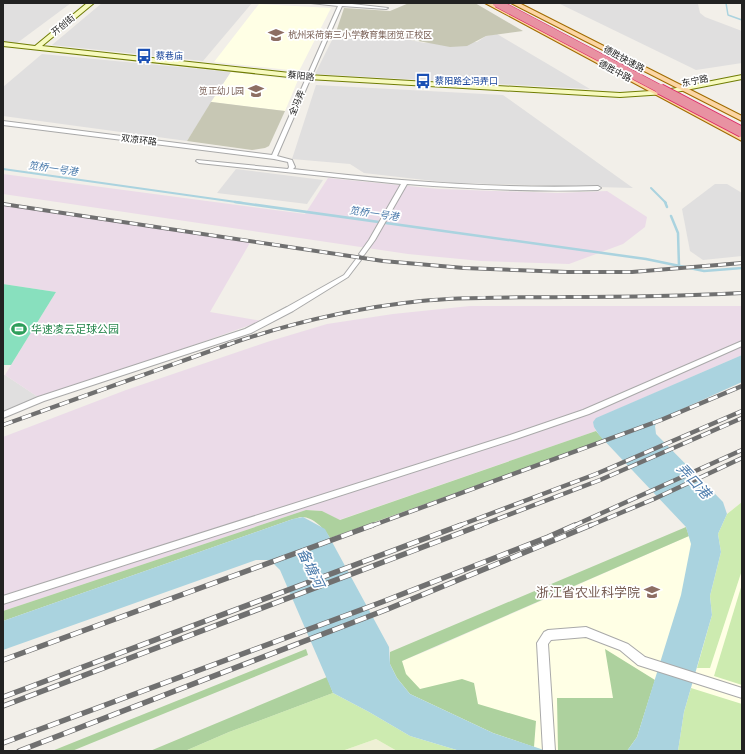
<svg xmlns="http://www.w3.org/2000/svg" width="745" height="754" viewBox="0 0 745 754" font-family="'Public Sans','Noto Sans SC',sans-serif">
<rect width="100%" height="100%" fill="#f2efe9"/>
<g fill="#e0dfdf">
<path d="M3,3H71L13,46L3,44Z"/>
<path d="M102,3H252L203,61L52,45Z"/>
<path d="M558,3L698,4L700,13L705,17L742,31V63L696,70Z"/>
<path d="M356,31L361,35L374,37H397L424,43L477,42L486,36L497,34L590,89L315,74L336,32Z"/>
<path d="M42,54L231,72L187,141L3,116V87Z"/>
<path d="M316,85L503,95L633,188L451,183L364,173L350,164L292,159Z"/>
<path d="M236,169L323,180L307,204L217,193Z"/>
<path d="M715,184H727L742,193V256L703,260L690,251L682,209Z"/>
<path d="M3,375H5L41,399L3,414Z"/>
</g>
<g fill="#ebdbe8">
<path d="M3,174L305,214L328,178L439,189L558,193L607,191L647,217L645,227L623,244L569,264L481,261L408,254L3,194Z"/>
<path d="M3,203L251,241L210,312L262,321L41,399L5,375L56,292L3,284Z"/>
<path d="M470,306H742V355L597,418L594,427L596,431L339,520L322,511L306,510L3,611V437L126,390L267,342L327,324L393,314Z"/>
</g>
<g fill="#ffffe5">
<path d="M259,4L331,8L299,71L214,62Z"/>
<path d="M231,72L298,80L285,111L211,102Z"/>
<path d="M742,502V751H185L229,732L434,648L689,536L727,514Z"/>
</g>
<g fill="#c7c7b4">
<path d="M409,3H475L523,31L486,36L467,46L450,47L397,37H374L361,35L356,31L336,32L344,8L390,11Z"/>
<path d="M211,102H212L285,111L269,146L265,148L252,150L187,141Z"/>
</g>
<path fill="#eef0d5" d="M376,739L397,751H342Z"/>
<g fill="#cdebb0">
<path d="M742,502V570L710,668H697L712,615L710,596L721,552L718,534L727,514Z"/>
<path d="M742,584V685L714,676Z"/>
<path d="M691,688L742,704V751H678L684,712Z"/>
<path d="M333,693L369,712L410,736L460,751H397L376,739L342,751H185L229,732Z"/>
</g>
<g fill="#add19e">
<path d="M596,431L604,440L330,538C325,529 313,517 302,517C299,517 296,519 293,519L3,621V611L306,510L322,511L340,520Z"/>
<path d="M686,527L689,536L402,661L406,674L420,689L462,679L474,683L478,704L536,721L534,747L493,733L410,694L397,678L390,664V652Z"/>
<path d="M306,649L308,655L99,740L72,751H52Z"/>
<path d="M605,649L655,680L637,737L627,751H558L557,698H613Z"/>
<path d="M327,677L333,693L229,732L185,751H150Z"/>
</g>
<path fill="#88e0be" d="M3,284L56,292L11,365H3Z"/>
<g fill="#aad3df">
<path d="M742,355V382L658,420L655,426L656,434L723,502L727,514L718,534L721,552L710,596L712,615L684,712L678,751H627L637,737L681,595L691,544L686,527L599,435L594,427L593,422L596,418Z"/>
<path d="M303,517L325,529L389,647L390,664L397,678L410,694L493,733L547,751H460L410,736L369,712L333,693L280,570L270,560H256L3,650V621L293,519Z"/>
</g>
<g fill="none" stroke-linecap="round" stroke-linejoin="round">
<path stroke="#aad3df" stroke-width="1.5" d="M726,3L728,15L742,20"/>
<g stroke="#aad3df" stroke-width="2">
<path d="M3,169L243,203"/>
<path d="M651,188L666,203"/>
</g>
<g stroke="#aad3df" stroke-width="2.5">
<path d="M235,202L646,259L704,271L742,268"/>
<path d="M665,202L667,207"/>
<path d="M671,216L678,233L679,266"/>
</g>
<defs>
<g id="street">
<path d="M311,3H343L388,8L386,9L342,6L277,156L292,160L295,167L293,169C396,181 495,189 598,186L601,188L598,190C534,192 471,189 407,184L375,240L364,255L362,256L359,254L369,240L401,184L199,163L196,161L197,160L288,169L289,167L288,162L274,159L3,125V121L272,155L338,6Z"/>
<path d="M358,258L361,260L348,277L293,311L251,333L44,401L3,418V412L38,397L245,329L287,307L344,275L356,259Z"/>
<path d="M742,341V346L589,414L516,439L3,604V596L510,435L583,410Z"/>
<path d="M586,627L628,644L645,657L742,688V698L638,665L620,650L586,637L551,640L548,644L555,751H543L537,643L544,632L548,630Z"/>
</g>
<path id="secondary" d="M87,3H94L42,46L308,75L620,93L666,90L742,75V79L666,94L620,97L308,79L3,46V42L35,46Z"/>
<g id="primary">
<path d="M485,3H493L742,135V141Z"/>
<path d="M511,3H519L742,116V121Z"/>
</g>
</defs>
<use href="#street" stroke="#a9a9a9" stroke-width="2"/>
<use href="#secondary" stroke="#707d05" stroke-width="2"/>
<use href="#primary" stroke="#a06b00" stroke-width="2"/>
<use href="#street" fill="#fff" fill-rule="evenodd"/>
<use href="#secondary" fill="#f7fabf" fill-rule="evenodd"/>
<use href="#primary" fill="#fcd6a4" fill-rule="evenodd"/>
<defs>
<g id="rail-far2">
<path d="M3,204L383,261L464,268L567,272H632L742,263"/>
<path d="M227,345C290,323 355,308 421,301C469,296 516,298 564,297C623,297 682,296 742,293"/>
</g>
<g id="rail-far1">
<path d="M3,425L230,344"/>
<path d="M371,526L661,420L742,386"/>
<path d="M458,526L596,474L742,411"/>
<path d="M479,526L600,480L742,418"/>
<path d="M573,526L742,450"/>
<path d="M589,526L654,499L742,458"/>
</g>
<g id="rail">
<path d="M3,660L373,525"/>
<path d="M3,697L461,525"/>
<path d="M3,706L481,525"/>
<path d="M3,743L382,602L548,537L575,525"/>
<path d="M19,751L388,609L591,525"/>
</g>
</defs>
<use href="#rail-far2" stroke="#707070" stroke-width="4"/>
<use href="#rail-far1" stroke="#707070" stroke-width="4.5"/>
<use href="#rail" stroke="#707070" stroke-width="5.5"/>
<use href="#rail-far2" stroke="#fff" stroke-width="2.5" stroke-dasharray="8" stroke-linecap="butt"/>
<use href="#rail-far1" stroke="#fff" stroke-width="3" stroke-dasharray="10" stroke-linecap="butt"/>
<use href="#rail" stroke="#fff" stroke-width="4" stroke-dasharray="12" stroke-linecap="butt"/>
<defs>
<path id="highway-bridge-far1" d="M497,3L662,90"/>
<path id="highway-bridge" d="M660,89L742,132"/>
</defs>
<use href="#highway-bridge-far1" stroke="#dc2a67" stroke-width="9" stroke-linecap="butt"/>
<use href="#highway-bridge" stroke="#dc2a67" stroke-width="12" stroke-linecap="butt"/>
<use href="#highway-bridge-far1" stroke="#e892a2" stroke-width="8"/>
<use href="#highway-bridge" stroke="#e892a2" stroke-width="10"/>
</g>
<defs>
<symbol id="school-bare" viewBox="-9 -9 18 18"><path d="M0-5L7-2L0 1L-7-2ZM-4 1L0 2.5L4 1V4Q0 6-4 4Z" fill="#8d6e63" stroke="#fff" stroke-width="2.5" paint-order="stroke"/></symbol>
<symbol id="bus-bare" viewBox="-9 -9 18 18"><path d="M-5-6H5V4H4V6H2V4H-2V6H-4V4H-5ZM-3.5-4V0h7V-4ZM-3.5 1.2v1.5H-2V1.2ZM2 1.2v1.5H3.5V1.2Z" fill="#1a4fb4" stroke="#fff" stroke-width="2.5" paint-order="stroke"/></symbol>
<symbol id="stadium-bare" viewBox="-9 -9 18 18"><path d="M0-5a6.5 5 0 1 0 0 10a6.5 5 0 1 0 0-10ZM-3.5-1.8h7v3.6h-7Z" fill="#2e9e5b" stroke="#fff" stroke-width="2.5" paint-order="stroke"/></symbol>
<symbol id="university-bare" viewBox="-9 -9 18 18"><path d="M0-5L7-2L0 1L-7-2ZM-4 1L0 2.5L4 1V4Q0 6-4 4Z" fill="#8d6e63" stroke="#fff" stroke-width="2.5" paint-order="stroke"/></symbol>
</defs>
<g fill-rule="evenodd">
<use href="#school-bare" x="265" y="24" width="22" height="22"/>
<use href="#bus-bare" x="133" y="45" width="22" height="22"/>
<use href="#bus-bare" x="412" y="70" width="22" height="22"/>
<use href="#school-bare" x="245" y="80" width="22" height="22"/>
<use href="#stadium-bare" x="8" y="318" width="22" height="22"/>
<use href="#university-bare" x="641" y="581" width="22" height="22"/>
</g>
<g text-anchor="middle" stroke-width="3.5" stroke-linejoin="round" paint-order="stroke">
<g font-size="9" fill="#222" stroke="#fff">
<text transform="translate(63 25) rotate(-39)" y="3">开创街</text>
<text transform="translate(624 59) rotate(28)" y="3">德胜快速路</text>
<text transform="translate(615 71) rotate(28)" y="3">德胜中路</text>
<text transform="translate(301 76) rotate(6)" y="3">蔡阳路</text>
<text transform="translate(695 81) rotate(-11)" y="3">东宁路</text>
<text transform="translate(297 103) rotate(-67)" y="3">全冯弄</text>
<text transform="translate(139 140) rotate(7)" y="3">双凉环路</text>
</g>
<g font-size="9" fill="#785e54" stroke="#fff" text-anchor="start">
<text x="288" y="38">杭州采荷第三小学教育集团笕正校区</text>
<text x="244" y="94" text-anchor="end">笕正幼儿园</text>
</g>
<g font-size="9" fill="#164399" stroke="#fff" text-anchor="start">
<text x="156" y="59">蔡巷庙</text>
<text x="435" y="84">蔡阳路全冯弄口</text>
</g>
<g font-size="10" font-style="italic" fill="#4a7aab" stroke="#fff">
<text transform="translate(53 168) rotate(8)" y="4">笕桥一号港</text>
<text transform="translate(374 213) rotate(8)" y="4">笕桥一号港</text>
</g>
<g font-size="11" fill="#27864d" stroke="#fff" text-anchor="start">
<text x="31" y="333">华速凌云足球公园</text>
</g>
<g font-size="13" fill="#785e54" stroke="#fff" text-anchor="end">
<text x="640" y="597">浙江省农业科学院</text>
</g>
<g font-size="14" font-style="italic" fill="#4a7aab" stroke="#fff">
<text transform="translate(694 481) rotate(47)" y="5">弄口港</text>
<text transform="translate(311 568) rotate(64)" y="5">备塘河</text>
</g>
</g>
<rect width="745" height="754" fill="none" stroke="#222222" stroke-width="8"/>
</svg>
